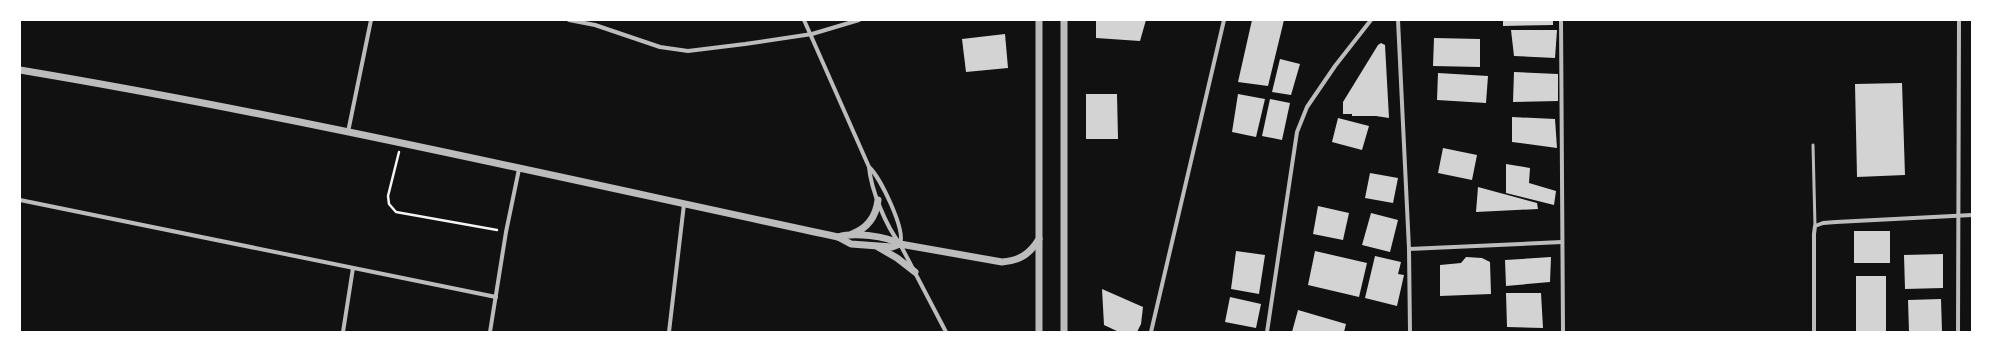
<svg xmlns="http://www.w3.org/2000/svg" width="1992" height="352" viewBox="0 0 1992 352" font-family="Poppins,sans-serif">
<rect width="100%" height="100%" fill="#111"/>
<g fill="#d3d3d3">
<path d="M1096,20H1146L1140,41L1096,38Z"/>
<path d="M1252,20H1284L1268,86L1238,82Z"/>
<path d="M1503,20H1553V25L1503,26Z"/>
<path d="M1511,30H1557L1555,58L1514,56Z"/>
<path d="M1005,34L1008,68L966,72L962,39Z"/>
<path d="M1434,38L1480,39V67L1433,66Z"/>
<path d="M1381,43L1385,45L1389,118L1376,116H1352V114H1343V102L1378,45Z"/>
<path d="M1280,59L1300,64L1291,95L1272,92Z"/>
<path d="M1514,72L1558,74V101L1513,102Z"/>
<path d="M1438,73L1488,76L1486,103L1437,100Z"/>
<path d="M1902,83L1905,175L1857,177L1855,84Z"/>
<path d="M1086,94H1117L1118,139H1086Z"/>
<path d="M1238,94L1265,99L1256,137L1232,132Z"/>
<path d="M1270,99L1290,103L1282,140L1262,136Z"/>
<path d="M1512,117L1555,119L1557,148L1512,142Z"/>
<path d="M1338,118L1369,126L1362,150L1332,142Z"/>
<path d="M1443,148L1477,155L1472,180L1438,173Z"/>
<path d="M1506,164L1530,168L1529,183L1556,191L1554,205L1506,193Z"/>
<path d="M1370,173L1398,178L1393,203L1365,198Z"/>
<path d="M1478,187L1537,203L1538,209L1476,212Z"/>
<path d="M1318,206L1349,213L1343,240L1313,234Z"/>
<path d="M1371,213L1398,220L1390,252L1362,245Z"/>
<rect x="1854" y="231" width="36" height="32"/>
<path d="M1236,251L1265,255L1259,294L1231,289Z"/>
<path d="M1315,251L1367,263L1359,297L1308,285Z"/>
<path d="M1943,254V288L1905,289L1904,255Z"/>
<path d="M1375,256L1401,262L1398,274L1404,275L1397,306L1365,298Z"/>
<path d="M1466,257L1482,258L1490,262L1491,294L1440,296V265L1461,263Z"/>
<path d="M1551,257L1550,282L1506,286L1505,260Z"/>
<rect x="1856" y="276" width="30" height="56"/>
<path d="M1102,289L1143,307L1141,324L1137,332H1119L1104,325Z"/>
<path d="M1506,293H1541L1543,328L1507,327Z"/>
<path d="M1230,297L1261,304L1256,328L1225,322Z"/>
<path d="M1941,299L1942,332H1909L1908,300Z"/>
<path d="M1298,310L1346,324L1344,332H1292Z"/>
</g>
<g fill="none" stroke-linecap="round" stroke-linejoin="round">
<path stroke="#f5f5f5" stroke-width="2.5" d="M399,152L388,196L389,204L396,212L497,230"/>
<path stroke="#bcbcbc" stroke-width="3" d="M1813,145L1815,226"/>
<g stroke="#bcbcbc" stroke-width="4">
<path d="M569,20L595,25L660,47L688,51L745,44L812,34L859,20"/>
<path d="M804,20L869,167C871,190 886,226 900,244L946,332"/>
<path d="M1398,20L1409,249L1410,332"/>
<path d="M1561,20L1563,332"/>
<path d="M348,132L371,20"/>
<path d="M869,167C880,177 906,230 900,244"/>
<path d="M20,200L496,297"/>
<path d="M1409,249L1562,242"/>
<path d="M343,332L353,268"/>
<path d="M490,332L506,232L519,169"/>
<path d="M669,332L684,204"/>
<path d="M1151,332L1224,20"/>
<path d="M1267,332L1297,132L1307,107L1335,66L1371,20"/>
<path d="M1814,332V234L1815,226L1823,223L1836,222L1972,215"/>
<path d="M1958,332L1959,20"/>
</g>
<g stroke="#bcbcbc" stroke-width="7">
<path d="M1039,20V332"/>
<path d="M1064,20V332"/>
<path d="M20,70C295,116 566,179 838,237L851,244L892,247L900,244"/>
<path d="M852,234C868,228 876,217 878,200"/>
<path d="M838,237C854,232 886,236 900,244L1002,262C1019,261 1030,254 1039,239"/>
<path d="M878,247L897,258L915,272"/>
</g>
</g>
<rect width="1992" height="352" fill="none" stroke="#ffffff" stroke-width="42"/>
</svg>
